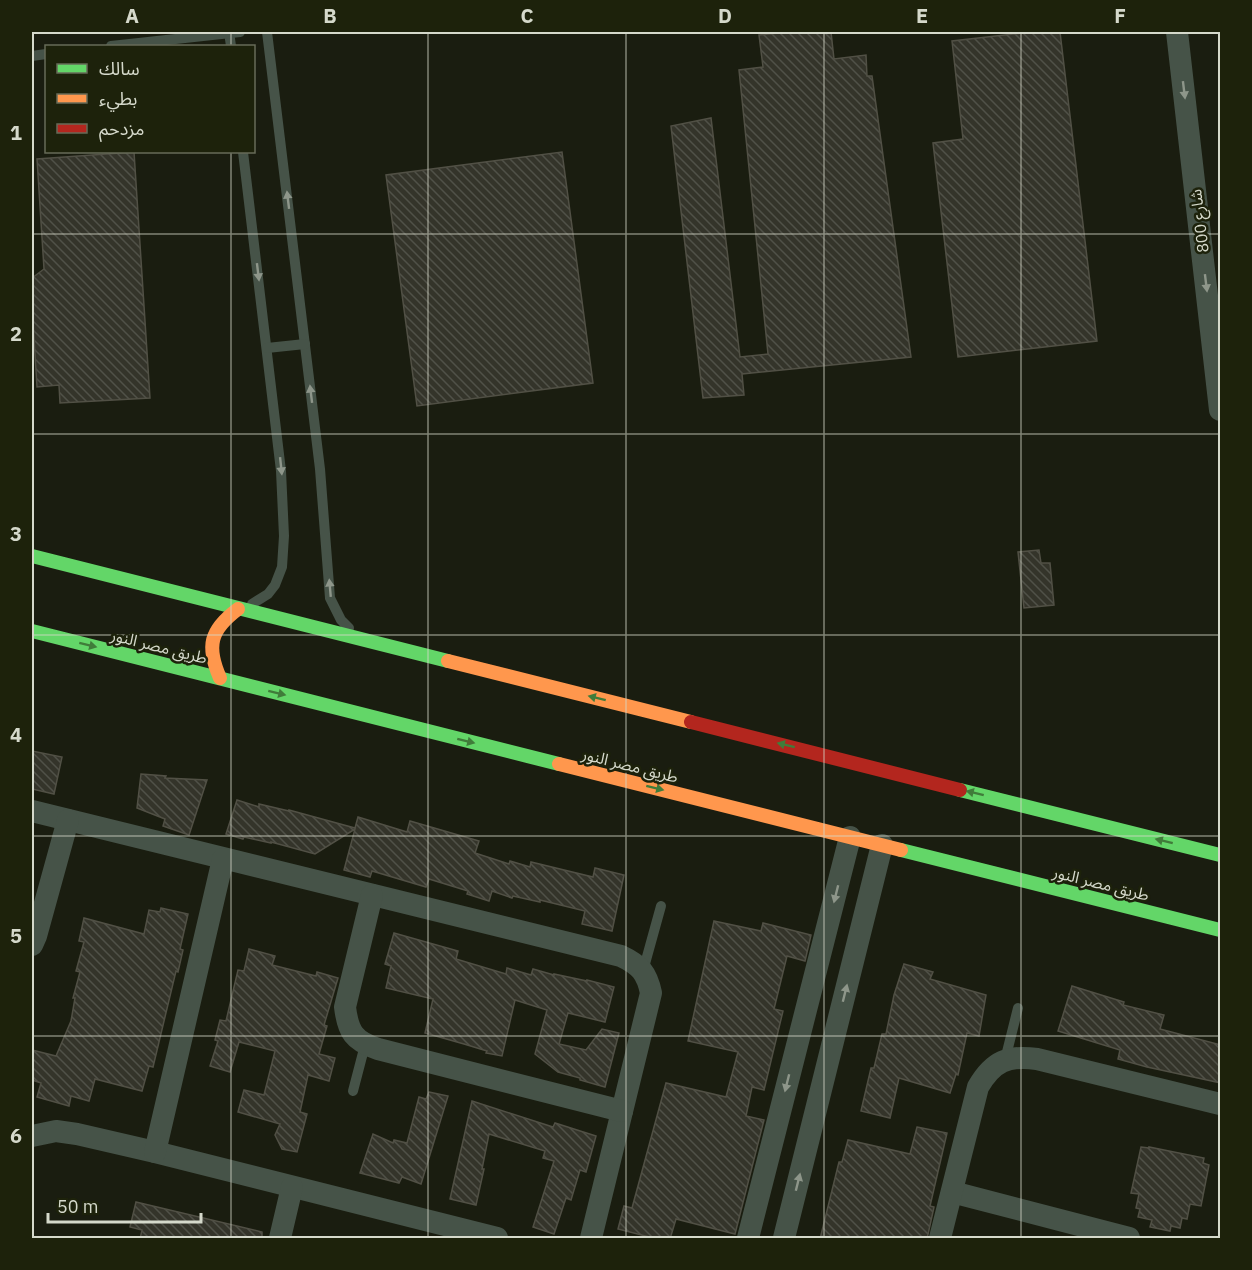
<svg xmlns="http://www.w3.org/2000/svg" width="1252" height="1270" viewBox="0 0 1252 1270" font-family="'IBM Plex Sans','Noto Sans Arabic',sans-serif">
<defs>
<pattern id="building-back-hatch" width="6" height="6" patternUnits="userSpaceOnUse" patternTransform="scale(1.5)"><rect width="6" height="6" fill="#34342a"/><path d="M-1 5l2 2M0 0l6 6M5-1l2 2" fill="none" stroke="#505148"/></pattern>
</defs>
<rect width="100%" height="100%" fill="#1a1d10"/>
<g fill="url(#building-back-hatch)" stroke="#515045" stroke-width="1.5">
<path d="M788,32H831L834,59L866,55L867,76H872L911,357L742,374L744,395L703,398L671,126L711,118L740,357L768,354L739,70L763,67L759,35Z"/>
<path d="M1032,32H1060L1097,341L958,357L933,143L963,139L952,41Z"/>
<path d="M134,152L150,398L60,403L59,385L37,387L32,306V278L44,269L37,159Z"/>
<path d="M562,152L593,383L417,406L386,175Z"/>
<path d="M1039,550L1041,563H1050L1054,605L1024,608L1018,552Z"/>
<path d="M32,751L62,757L54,794L32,789Z"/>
<path d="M141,774L166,776L165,778L207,780L189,835L163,826L165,819L137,808Z"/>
<path d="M237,800L259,807V804L289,811V810L355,828L358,817L407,832L410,821L479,841L475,853L509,864L510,861L530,867L531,862L593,877L595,868L624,875L612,931L582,924L585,911L540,900V902L513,896L512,898L492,891L489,901L467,894L468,891L429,879L426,887L372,871L370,877L344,870L355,829L315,854L271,842V843L244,837L243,839L226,834Z"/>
<path d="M161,908L188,914L180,949L183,950L178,972L176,971L153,1067L149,1066L142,1091L95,1079L89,1101L71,1096L69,1106L37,1097L41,1083L32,1080V1050L56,1056L71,1021L75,998H73L80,972L76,971L84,942L79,941L84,918L144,934L149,910L160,912Z"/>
<path d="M714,921L761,931L763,923L811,935L805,961L787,956L774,1009L783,1011L764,1090L752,1087L746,1116L764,1120L735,1234L676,1219L670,1239H657L618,1229L624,1206L632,1208L666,1083L726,1097L738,1052L688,1041Z"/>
<path d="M394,933L458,951L456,959L506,974L507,968L531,975L533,969L554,975V974L587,981V980L614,987L605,1022L568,1013L559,1044L586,1050L602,1029L619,1033L605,1087L580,1080V1078L558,1072L535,1054L547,1010L515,1000L502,1056L486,1053L487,1051L464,1044L425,1033L433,999L386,988L391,966L385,964Z"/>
<path d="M249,949L275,956L272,965L316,976L317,972L338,978L324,1025L327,1026L319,1054L335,1058L329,1081L308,1075L300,1112L307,1114L297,1152L282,1149L275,1135L280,1124L238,1112L244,1090L264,1095L275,1051L239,1042L230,1072L210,1066L218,1041L215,1040L220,1020L226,1021L238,970L244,971Z"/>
<path d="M904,964L933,972L930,979L986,995L979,1036L967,1033L958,1075L956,1074L950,1093L899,1078L890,1118L861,1111L871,1068H874L882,1034H886L894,995Z"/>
<path d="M1072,986L1124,1002L1123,1005L1164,1015L1160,1029L1221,1045V1083L1147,1067L1118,1059L1120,1050L1058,1031Z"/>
<path d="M429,1092L448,1096L421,1184L402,1177L399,1183L360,1173L373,1134L393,1143L394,1140L407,1143L419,1097L426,1099Z"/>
<path d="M472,1101L553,1127L555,1123L596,1136L586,1172L580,1170L571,1200L566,1198L554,1234L533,1227L554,1161L543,1158L545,1151L489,1134L482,1169H484L476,1205L450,1199Z"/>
<path d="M917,1127L947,1133L930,1206L934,1207L927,1239H820L839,1162H842L848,1140L910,1154Z"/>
<path d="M1141,1147L1149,1148V1147L1204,1158L1203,1163L1209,1165L1201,1206L1190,1204L1187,1219L1182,1218L1180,1228L1171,1226L1170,1231L1150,1227L1152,1220L1138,1217L1140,1209L1136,1208L1139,1194L1131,1193Z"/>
<path d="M136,1202L262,1232V1239H140L142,1230L130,1227Z"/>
</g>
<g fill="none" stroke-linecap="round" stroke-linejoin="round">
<g stroke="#465348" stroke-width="10">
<path d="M229,32L231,46"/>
<path d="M267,32L320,469L330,598L341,620L349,628"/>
<path d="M111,46L240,32"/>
<path d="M32,56L46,54"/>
<path d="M243,152L281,471L284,536L282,567L275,585L268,594L252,604"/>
<path d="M267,348L305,344"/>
<path d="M643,971L661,906"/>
<path d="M1005,1060L1018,1008"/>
<path d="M353,1091L365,1045"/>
</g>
<g stroke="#465348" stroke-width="22">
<path d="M1177,32L1220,410"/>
<path d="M32,811L621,956C640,965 647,973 651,993L591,1238"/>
<path d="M372,895L345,1007C348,1032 354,1041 378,1049L622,1111"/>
<path d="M32,945L36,936L68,820"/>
<path d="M32,1136L56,1131L77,1134L155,1152L497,1238"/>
<path d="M155,1152L223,859"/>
<path d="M952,1192L1129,1238"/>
<path d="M280,1238L292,1187"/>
<path d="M748,1238L850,837"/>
<path d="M784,1238L882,845"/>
<path d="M940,1238L978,1087C993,1061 1008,1055 1037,1059L1220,1104"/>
</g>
<g stroke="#63d668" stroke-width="14">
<path d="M32,556L448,661"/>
<path d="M32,631L559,764"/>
<path d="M960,790L1220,855"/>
<path d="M901,850L1220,930"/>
</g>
<g stroke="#ff974d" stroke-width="14">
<path d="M448,661L691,722"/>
<path d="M220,678C206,646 210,630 238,609"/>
<path d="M559,764L901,850"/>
</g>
<path stroke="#b3261e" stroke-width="14" d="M691,722L960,790"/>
</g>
<defs><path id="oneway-solid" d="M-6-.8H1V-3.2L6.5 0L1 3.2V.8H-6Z" transform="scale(1.5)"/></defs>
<g fill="#8e968a">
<use href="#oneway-solid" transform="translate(1184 90) rotate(83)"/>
<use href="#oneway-solid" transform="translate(288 200) rotate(-97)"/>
<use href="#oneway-solid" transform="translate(258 272) rotate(83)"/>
<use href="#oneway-solid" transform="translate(1206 283) rotate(83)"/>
<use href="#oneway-solid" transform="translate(311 394) rotate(-97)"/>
<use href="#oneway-solid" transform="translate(281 466) rotate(84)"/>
<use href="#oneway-solid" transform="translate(330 588) rotate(-95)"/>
<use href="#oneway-solid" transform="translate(836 894) rotate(104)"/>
<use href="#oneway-solid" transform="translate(845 993) rotate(-76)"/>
<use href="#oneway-solid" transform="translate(787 1083) rotate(104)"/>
<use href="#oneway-solid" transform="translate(798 1182) rotate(-76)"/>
</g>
<g fill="#407c3a">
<use href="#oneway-solid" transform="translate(88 645) rotate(14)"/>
<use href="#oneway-solid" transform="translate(277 693) rotate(14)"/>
<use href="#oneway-solid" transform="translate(597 698) rotate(-166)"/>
<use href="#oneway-solid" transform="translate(466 741) rotate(14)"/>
<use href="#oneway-solid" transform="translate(786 745) rotate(-166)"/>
<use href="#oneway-solid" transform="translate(655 788) rotate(14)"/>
<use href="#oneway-solid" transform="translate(975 793) rotate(-166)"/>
<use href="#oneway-solid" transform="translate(1164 841) rotate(-166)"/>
</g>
<path fill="none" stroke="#d5d9cb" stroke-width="1.5" stroke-opacity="0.55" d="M231,32V46M428,32V1238M626,32V1238M824,32V1238M1021,32V1238M231,152V1238M32,234H1220M32,434H1220M32,635H1220M32,836H1220M32,1036H1220"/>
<g text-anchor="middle" stroke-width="5" stroke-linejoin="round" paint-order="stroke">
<g font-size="16" fill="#d5d9cb" stroke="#1d220b">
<text transform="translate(1199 221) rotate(-97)" y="6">شارع 800</text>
<text transform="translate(159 646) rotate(14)" y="6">طريق مصر النور</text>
<text transform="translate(630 765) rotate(14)" y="6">طريق مصر النور</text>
<text transform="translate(1101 883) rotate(14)" y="6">طريق مصر النور</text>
</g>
</g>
<rect width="1252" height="1270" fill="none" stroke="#1d220b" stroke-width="66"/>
<rect x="45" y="45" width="210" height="108" fill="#1d220b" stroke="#676b58" stroke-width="1.5"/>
<rect x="57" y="64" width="30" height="9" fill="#63d668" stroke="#676b58" stroke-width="1.5"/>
<text x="99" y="75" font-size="18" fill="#d5d9cb">سالك</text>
<rect x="57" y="94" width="30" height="9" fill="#ff974d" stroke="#676b58" stroke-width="1.5"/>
<text x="99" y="105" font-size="18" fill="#d5d9cb">بطيء</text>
<rect x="57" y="124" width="30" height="9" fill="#b3261e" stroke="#676b58" stroke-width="1.5"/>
<text x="99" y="135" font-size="18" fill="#d5d9cb">مزدحم</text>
<path d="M48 1213v9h153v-9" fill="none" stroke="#d5d9cb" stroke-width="3"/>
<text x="57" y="1213" font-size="18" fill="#d5d9cb" stroke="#1d220b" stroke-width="4.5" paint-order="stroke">50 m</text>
<rect x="33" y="33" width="1186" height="1204" fill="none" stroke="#d5d9cb" stroke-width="2"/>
<g font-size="20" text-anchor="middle" font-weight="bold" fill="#d5d9cb">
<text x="132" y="23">A</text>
<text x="330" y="23">B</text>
<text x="527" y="23">C</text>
<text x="725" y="23">D</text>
<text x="922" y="23">E</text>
<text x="1120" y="23">F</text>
<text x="16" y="140">1</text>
<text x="16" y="341">2</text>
<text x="16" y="541">3</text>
<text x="16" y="742">4</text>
<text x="16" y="943">5</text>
<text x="16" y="1143">6</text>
</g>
</svg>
